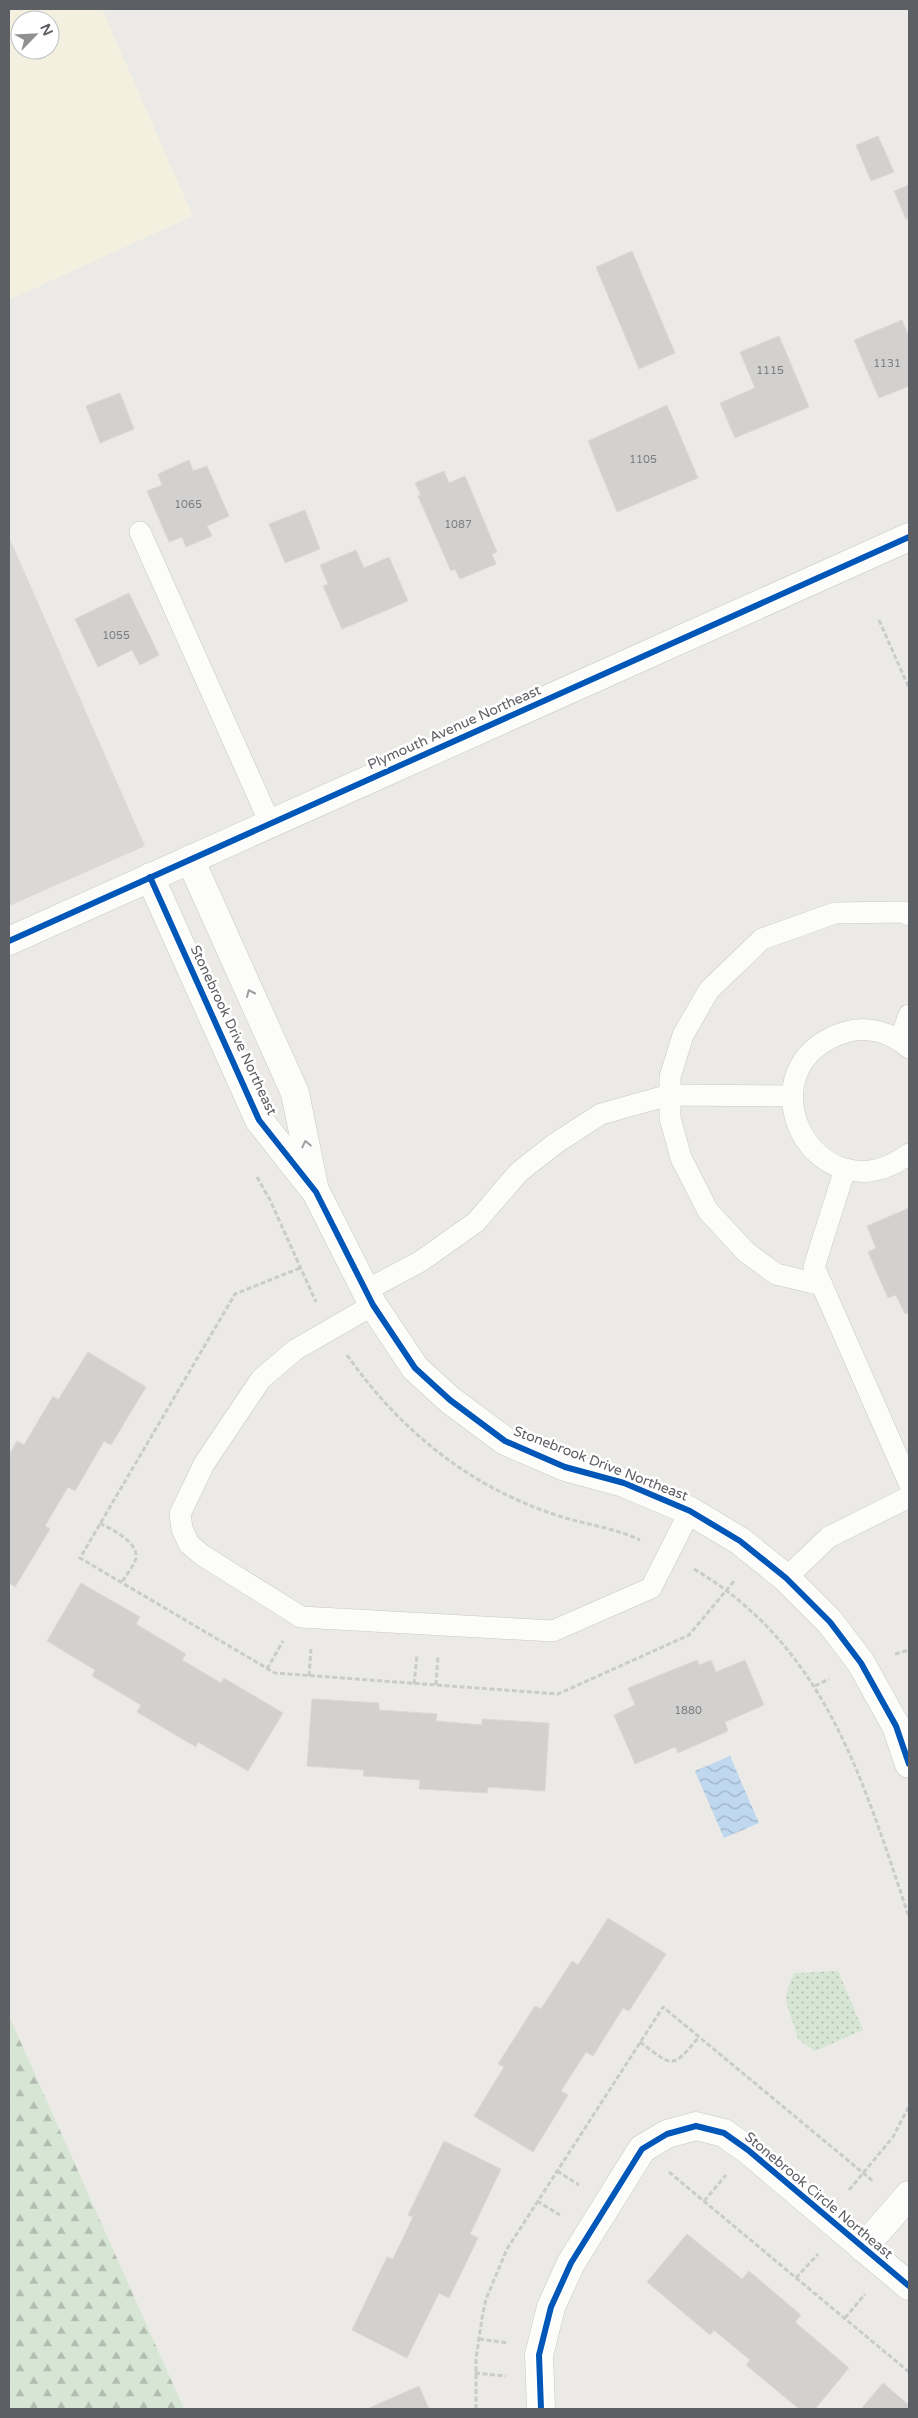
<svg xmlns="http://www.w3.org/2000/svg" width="918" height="2418" viewBox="0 0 918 2418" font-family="'Varela Round',sans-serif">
<defs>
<pattern id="forest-firs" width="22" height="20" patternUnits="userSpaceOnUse" patternTransform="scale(1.25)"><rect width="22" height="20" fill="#d6e5d4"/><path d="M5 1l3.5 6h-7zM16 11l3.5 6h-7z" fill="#b1bdb0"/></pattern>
<pattern id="park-dots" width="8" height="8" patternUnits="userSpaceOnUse" patternTransform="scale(1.25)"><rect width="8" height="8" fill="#d6e5d4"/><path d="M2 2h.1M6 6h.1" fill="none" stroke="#b1bdb0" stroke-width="1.8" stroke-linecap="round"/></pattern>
<pattern id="water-waves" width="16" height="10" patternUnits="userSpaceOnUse" patternTransform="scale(1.25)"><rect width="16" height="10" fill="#bfd8f0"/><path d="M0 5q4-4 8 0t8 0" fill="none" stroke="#9eb2c6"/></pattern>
</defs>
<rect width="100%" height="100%" fill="#ebeae6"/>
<path fill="#f3f0e0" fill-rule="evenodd" d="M9,9H102L193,216L9,300ZM20,20H50V50H20Z"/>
<path fill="#dbd9d5" d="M9,537L145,846L9,906Z"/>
<path fill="url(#forest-firs)" d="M9,2016L184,2409H9Z"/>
<path fill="url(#park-dots)" d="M838,1971L863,2030L815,2051L798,2039L786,2001L787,1991L794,1973Z"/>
<path fill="url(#water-waves)" d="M730,1756L759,1823L724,1838L695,1771Z"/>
<g fill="#d2d1cf" stroke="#dad9d6">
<path d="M878,136L894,172L871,181L856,145Z"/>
<path d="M909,185V218L906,219L894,191Z"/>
<path d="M632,251L675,353L639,369L596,267Z"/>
<path d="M902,320L909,337V386L879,398L854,340Z"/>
<path d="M779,336L809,407L735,438L720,403L755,388L740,352Z"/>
<path d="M120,393L134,429L100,443L86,406Z"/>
<path d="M667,405L698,478L617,512L588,441Z"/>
<path d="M189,460L193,471L207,466L229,516L207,526L212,536L186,547L182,537L169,542L147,491L162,485L158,474Z"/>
<path d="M444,471L449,483L465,476L497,552L492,554L496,564L460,579L455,569L451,571L418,496L421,495L415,483Z"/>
<path d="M305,510L320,549L285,563L269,524Z"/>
<path d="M356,550L364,568L389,557L408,601L342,629L323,586L328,584L320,565Z"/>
<path d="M129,593L159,655L140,665L132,650L98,667L75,619Z"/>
<path d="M909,1208V1312L905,1314L896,1295L888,1298L868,1252L876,1248L867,1226Z"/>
<path d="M88,1352L146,1387L111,1445L104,1441L75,1491L68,1487L45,1526L50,1529L15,1587L9,1583V1455L17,1441L24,1445L53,1396L58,1400Z"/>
<path d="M81,1583L140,1617L136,1624L186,1654L182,1660L221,1683L224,1678L283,1713L248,1771L198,1742L196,1747L137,1712L141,1705L92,1676L95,1670L47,1641Z"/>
<path d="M697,1660L699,1665L711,1660L716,1672L745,1660L764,1705L725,1722L728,1731L678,1753L675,1747L635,1764L614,1715L635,1705L628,1688Z"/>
<path d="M312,1699L379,1703V1710L437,1714L436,1721L482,1725V1719L549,1723L545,1791L488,1787L487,1793L419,1789L420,1780L363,1776L364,1770L307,1766Z"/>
<path d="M608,1918L666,1954L629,2011L623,2008L593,2056L586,2052L561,2091L568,2095L533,2152L474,2116L504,2067L498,2064L535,2006L541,2009L572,1961L578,1965Z"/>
<path d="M444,2141L501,2169L470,2234L478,2238L449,2298L439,2293L407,2358L352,2330L387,2257L393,2259L413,2217L408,2215Z"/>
<path d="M687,2234L742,2279L749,2271L801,2315L795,2322L849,2368L815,2409H799L746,2365L750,2360L714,2330L710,2335L647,2282Z"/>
<path d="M883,2383L909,2405V2409H861Z"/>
<path d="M419,2386L429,2409H367Z"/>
</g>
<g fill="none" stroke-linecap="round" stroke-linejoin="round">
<defs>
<g id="service">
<path d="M140,532L270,823"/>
<path d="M900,1040L909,1015"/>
<path d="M909,1048C892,1033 868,1025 846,1032C736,1066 815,1223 909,1154"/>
<path d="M845,1169L814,1267L909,1483"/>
<path d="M822,1285L776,1274L746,1252L708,1211L681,1158L670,1118V1077L683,1035L709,990L762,939L835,913L903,912L909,915"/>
<path d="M365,1291L421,1261L476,1222L519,1172L556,1143L601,1114L669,1095L792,1096"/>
<path d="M373,1305L295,1350L261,1379L204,1464L180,1514L182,1529L189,1544L202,1555L301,1617L553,1631L651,1588L690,1511"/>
<path d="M786,1578L829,1537L909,1497"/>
</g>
<g id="minor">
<path d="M190,859L295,1093L314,1186"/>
<path d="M150,877L259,1120L316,1192L373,1305L415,1368L450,1400L505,1441L565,1467L624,1483L690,1511L740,1541L786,1578L830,1622L861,1663L896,1726L909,1764"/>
<path d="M863,2248L909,2195"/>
<path d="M541,2409L539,2355L551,2307L571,2263L642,2149L667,2134L696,2126L724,2133L748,2150L909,2286"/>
</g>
<path id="secondary" d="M9,941L909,537"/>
</defs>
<use href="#service" stroke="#c8c8c8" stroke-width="22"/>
<use href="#minor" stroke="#c8c8c8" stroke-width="29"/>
<use href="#secondary" stroke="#c8c8c7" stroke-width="29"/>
<g stroke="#c9cccb" stroke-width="3" stroke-dasharray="5 2.5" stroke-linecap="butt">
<path d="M879,620L909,688"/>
<path d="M257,1177L270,1200L316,1302"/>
<path d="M300,1268L235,1294L80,1558L275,1673L558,1694L689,1635L735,1580"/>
<path d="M347,1355C399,1429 467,1485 553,1514C581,1524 613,1527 640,1540"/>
<path d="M100,1523C112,1530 138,1541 136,1558C134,1566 126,1575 122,1582"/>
<path d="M694,1569C826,1647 863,1781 909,1917"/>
<path d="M895,1654L909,1650"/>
<path d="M267,1669L283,1641"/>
<path d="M309,1676L311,1649"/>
<path d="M414,1684L417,1655"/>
<path d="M436,1685L438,1656"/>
<path d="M815,1686L829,1679"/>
<path d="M640,2042C674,2067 671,2070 699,2037"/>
<path d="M557,2171L579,2185"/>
<path d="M669,2172L909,2372"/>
<path d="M849,2190L893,2137L909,2106"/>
<path d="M537,2201L560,2215"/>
<path d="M704,2201L726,2175"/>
<path d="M796,2278L818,2254"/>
<path d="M845,2318L865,2294"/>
<path d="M479,2339L508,2343"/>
<path d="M475,2373L506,2376"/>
<path d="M476,2409V2359L482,2318L486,2299L507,2249L663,2007L874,2182"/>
</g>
<use href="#service" stroke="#fcfcfb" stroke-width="21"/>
<use href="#minor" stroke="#fcfcfb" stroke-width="28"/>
<use href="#secondary" stroke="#fcfcfb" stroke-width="28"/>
<defs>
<g id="cycleway">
<path d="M150,877L259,1120L316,1192L373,1305L415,1368L450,1400L505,1441L565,1467L624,1483L690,1511L740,1541L786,1578L830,1622L861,1663L896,1726L909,1764"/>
<path d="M9,941L909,537"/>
<path d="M541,2409L539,2355L551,2307L571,2263L642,2149L667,2134L696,2126L724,2133L748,2150L909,2286"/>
</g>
</defs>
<use href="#cycleway" stroke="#fff" stroke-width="9"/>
<use href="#cycleway" stroke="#0057b8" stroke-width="6"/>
</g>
<defs><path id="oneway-chevron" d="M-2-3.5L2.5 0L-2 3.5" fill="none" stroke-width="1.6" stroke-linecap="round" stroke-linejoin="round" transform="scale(1.25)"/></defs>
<g stroke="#9c9ea0">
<use href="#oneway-chevron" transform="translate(250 993) rotate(-114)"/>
<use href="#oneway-chevron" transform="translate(306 1144) rotate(-102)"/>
</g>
<g text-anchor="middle" stroke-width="5" stroke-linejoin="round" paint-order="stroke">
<g font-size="11" fill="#7b7d7f">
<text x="887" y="367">1131</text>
<text x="770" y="374">1115</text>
<text x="643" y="463">1105</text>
<text x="188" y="508">1065</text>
<text x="458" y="528">1087</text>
<text x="116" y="639">1055</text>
<text x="688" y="1714">1880</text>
</g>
<g font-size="14" fill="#5c5f63" stroke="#fff">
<text transform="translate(454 727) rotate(-24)" y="5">Plymouth Avenue Northeast</text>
<text transform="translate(234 1030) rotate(65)" y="5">Stonebrook Drive Northeast</text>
<text transform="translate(601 1463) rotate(21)" y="5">Stonebrook Drive Northeast</text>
<text transform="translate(819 2195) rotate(40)" y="5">Stonebrook Circle Northeast</text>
</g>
</g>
<rect width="918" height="2418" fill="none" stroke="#5c5f63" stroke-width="20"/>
<g transform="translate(35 35) rotate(66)"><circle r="24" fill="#ffffff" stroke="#bebfc1"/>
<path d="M0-4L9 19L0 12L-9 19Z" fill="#8e9091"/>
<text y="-8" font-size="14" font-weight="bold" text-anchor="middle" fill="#5c5f63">N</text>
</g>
</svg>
